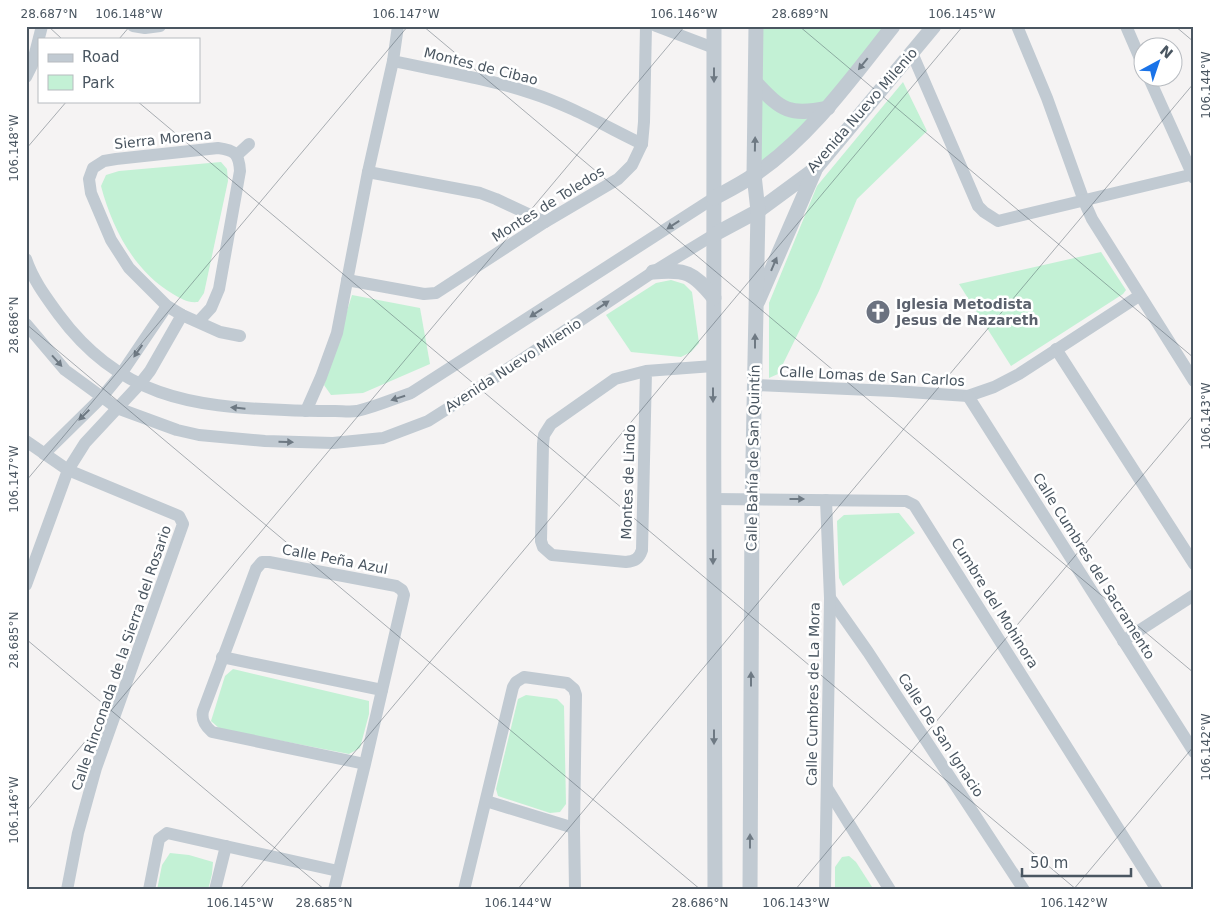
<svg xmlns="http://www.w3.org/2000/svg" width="1220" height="916" viewBox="0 0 1220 916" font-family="'DejaVu Sans',sans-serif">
<rect width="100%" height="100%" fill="#f5f3f3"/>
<g fill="#c3f1d5">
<path d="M755,26H894L829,108L754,168Z"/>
<path d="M903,82L927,131L857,199L819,291L778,374L769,378V303L817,186Z"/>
<path d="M221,162L227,169L228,181L204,293L198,302C187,303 182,299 173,294C134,271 112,228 101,186L106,175L119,171Z"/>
<path d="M1101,252L1126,290L1123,294L1011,366L959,284Z"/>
<path d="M671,280L684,284L692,292L699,343L691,352L681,357L631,352L606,315L656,283Z"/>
<path d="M352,295L420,308L430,364L363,393L331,395L324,385Z"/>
<path d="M899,513L915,533L843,586L839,578L837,521L844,515Z"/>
<path d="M233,669L369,701V714L360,748L349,754L220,729L211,721L225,676Z"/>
<path d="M526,695L557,699L564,706L566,804L560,812L550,813L498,796L496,789L518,699Z"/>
<path d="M170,853L189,855L213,862L212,874L208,890H157L162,865Z"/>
<path d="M849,856L856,862L874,890H835V867L842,857Z"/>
</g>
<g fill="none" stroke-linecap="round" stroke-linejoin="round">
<g stroke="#c1cad2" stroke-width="12">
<path d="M133,26L145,28L160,26"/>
<path d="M656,26L714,48"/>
<path d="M1017,26L1047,98L1084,201L1092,219L1194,381"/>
<path d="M1126,26L1142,63"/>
<path d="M912,53L978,206L984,212L998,221L1194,174"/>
<path d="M393,61C439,71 486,78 531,93C569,105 605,126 642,144"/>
<path d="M26,77L32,65L42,26"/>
<path d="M1149,78L1194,178"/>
<path d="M237,155L249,144"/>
<path d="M368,172L480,193L496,199L545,222"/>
<path d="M26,259C33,280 46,297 59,315C119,396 190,407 285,410C302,411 318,411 335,411C342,411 350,412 357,411C375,407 393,399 411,393L714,198"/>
<path d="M347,280L424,294L436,293L545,222L618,179L632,165L642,144L644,122L646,26"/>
<path d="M199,321L211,308L219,289L240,171C239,154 235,150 218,148L116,159L104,161L93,168L89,179L91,193L111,240L129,268L167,306L182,315L220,332L240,336"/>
<path d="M26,324L65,370L117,408L177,430L199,435L265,441L333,443L383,438L428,421L458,402L653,272L715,234"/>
<path d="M1056,349L1194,564"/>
<path d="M646,371L642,550C639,559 635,561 626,562L552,555L543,547L541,541L543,444L544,435L551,424L615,379L646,371L713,366"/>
<path d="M755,385L893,391L968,396L994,387L1019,374L1139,296"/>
<path d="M968,396L1194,752"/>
<path d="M306,411L321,377L337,333L368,172L393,61L398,26"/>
<path d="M26,441L68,470L179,516L183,524L96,768L78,833L67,890"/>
<path d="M44,454L102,397L121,374L167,306"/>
<path d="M713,499L906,501L914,505L1157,890"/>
<path d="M26,585L68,470L85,443L139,385L150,371L182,315"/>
<path d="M830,598L868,652L1024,890"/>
<path d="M1123,641L1194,595"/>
<path d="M222,657L382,690"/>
<path d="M827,788L890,890"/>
<path d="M486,801L574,828"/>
<path d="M149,890L159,839L167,833L338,871"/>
<path d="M215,890L226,846"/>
<path d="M334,890L365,764L404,595L402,590L396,586L269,562H262L256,569L203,711C201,720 205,726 212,732L365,764"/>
<path d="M464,890L513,687L516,682L524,677L567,683L574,689L576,695L574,828L575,890"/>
<path d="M825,890L830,598L826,500"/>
</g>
<g stroke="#c1cad2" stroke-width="15">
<path d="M714,26C714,314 713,602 715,890"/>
<path d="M756,83C782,111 790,116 828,108"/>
<path d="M714,198C727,191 741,184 754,175C810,137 851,79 893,26"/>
<path d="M715,234L758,211L815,169L934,26"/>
<path d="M653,272C686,269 693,272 714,298"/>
<path d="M758,301L815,170"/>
<path d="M750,890L752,508L758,211L754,175L756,26"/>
</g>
</g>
<defs><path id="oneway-solid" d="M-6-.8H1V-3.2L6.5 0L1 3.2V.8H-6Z" transform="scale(1.25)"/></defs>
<g fill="#6e7983">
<use href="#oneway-solid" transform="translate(863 64) rotate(129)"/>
<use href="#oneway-solid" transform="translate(714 75) rotate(90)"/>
<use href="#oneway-solid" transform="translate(755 144) rotate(-89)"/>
<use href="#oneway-solid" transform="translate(673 225) rotate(147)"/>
<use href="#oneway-solid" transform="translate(774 264) rotate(-67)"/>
<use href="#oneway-solid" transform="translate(603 305) rotate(-34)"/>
<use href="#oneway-solid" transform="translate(536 313) rotate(147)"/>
<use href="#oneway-solid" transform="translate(755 341) rotate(-90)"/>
<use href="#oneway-solid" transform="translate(138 351) rotate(125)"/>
<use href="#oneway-solid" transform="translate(57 361) rotate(48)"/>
<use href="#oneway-solid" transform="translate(713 395) rotate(90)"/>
<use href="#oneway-solid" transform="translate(398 398) rotate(162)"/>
<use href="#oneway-solid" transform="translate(238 408) rotate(-174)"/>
<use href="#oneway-solid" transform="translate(84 415) rotate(135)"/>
<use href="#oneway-solid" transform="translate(286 442) rotate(2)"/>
<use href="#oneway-solid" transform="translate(797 499)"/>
<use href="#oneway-solid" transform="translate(713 557) rotate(90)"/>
<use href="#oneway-solid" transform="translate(751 679) rotate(-90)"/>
<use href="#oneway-solid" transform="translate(714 737) rotate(90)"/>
<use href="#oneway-solid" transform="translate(750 841) rotate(-90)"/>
</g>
<path fill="none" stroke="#4a5661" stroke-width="1" stroke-opacity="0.45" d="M48,26L62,39M423,26L1194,673M799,26L1194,358M1175,26L1194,42M119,39L130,26M137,101L1077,890M26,149L67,101M26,324L701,890M26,481L408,26M26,639L325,890M26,812L685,26M239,890L963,26M517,890L1194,83M795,890L1194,414M1073,890L1194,746"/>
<defs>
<symbol id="church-disc" viewBox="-11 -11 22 22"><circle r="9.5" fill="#6b7280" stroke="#fff"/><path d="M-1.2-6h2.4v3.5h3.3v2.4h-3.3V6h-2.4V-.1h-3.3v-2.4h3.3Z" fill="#fff"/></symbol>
</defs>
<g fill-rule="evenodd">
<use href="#church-disc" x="864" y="298" width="28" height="28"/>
</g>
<g text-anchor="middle" stroke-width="5" stroke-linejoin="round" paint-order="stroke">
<g font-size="14" fill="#4a5661" stroke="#fff">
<text transform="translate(481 66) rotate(14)" y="5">Montes de Cibao</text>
<text transform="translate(862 110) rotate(-49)" y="5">Avenida Nuevo Milenio</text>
<text transform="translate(163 139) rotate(-6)" y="5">Sierra Morena</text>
<text transform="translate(548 204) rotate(-32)" y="5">Montes de Toledos</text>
<text transform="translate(513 365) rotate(-33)" y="5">Avenida Nuevo Milenio</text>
<text transform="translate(872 376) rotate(3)" y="5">Calle Lomas de San Carlos</text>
<text transform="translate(753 458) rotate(-89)" y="5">Calle Bahía de San Quintín</text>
<text transform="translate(628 482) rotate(-88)" y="5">Montes de Lindo</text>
<text transform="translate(335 559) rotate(11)" y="5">Calle Peña Azul</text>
<text transform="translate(1094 566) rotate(58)" y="5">Calle Cumbres del Sacramento</text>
<text transform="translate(995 603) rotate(58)" y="5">Cumbre del Mohinora</text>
<text transform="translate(121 658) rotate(-71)" y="5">Calle Rinconada de la Sierra del Rosario</text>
<text transform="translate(813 694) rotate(-89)" y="5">Calle Cumbres de La Mora</text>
<text transform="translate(941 735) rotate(57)" y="5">Calle De San Ignacio</text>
</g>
<g font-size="14" font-weight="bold" fill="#5b616d" stroke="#fff" text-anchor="start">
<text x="896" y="309">Iglesia Metodista<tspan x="896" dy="16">Jesus de Nazareth</tspan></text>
</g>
</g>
<rect width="1220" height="916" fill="none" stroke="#ffffff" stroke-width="55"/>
<rect x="38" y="38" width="162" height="65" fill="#ffffff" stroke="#b7bbc0"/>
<rect x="48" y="54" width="25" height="8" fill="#c1cad2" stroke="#b7bbc0"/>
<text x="82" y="62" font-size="15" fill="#4a5661">Road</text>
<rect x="48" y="75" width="25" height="15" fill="#c3f1d5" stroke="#b7bbc0"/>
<text x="82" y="88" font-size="15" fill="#4a5661">Park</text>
<g transform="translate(1158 62) rotate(40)"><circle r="24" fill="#ffffff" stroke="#b7bbc0"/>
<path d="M0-4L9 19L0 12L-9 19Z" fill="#1a73e8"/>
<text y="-8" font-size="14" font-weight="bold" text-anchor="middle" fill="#4a5661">N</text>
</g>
<path d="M1022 868v8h109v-8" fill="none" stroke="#4a5661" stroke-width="2.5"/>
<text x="1030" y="868" font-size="15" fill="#4a5661" stroke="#ffffff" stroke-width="4" paint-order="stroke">50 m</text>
<rect x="28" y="28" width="1164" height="860" fill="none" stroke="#4a5661" stroke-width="2"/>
<g font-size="12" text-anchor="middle" fill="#4a5661">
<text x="49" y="18">28.687°N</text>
<text x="129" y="18">106.148°W</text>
<text x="406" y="18">106.147°W</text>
<text x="684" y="18">106.146°W</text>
<text x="800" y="18">28.689°N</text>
<text x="962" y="18">106.145°W</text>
<text transform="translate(1206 85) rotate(-90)" y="4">106.144°W</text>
<text transform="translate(14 148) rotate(-90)" y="4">106.148°W</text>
<text transform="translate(14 325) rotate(-90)" y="4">28.686°N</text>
<text transform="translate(1206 416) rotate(-90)" y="4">106.143°W</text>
<text transform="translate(14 479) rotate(-90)" y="4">106.147°W</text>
<text transform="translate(14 640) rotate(-90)" y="4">28.685°N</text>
<text transform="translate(1206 747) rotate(-90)" y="4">106.142°W</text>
<text transform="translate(14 810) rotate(-90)" y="4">106.146°W</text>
<text x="240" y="907">106.145°W</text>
<text x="324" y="907">28.685°N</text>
<text x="518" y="907">106.144°W</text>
<text x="700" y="907">28.686°N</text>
<text x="796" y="907">106.143°W</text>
<text x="1074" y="907">106.142°W</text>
</g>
</svg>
